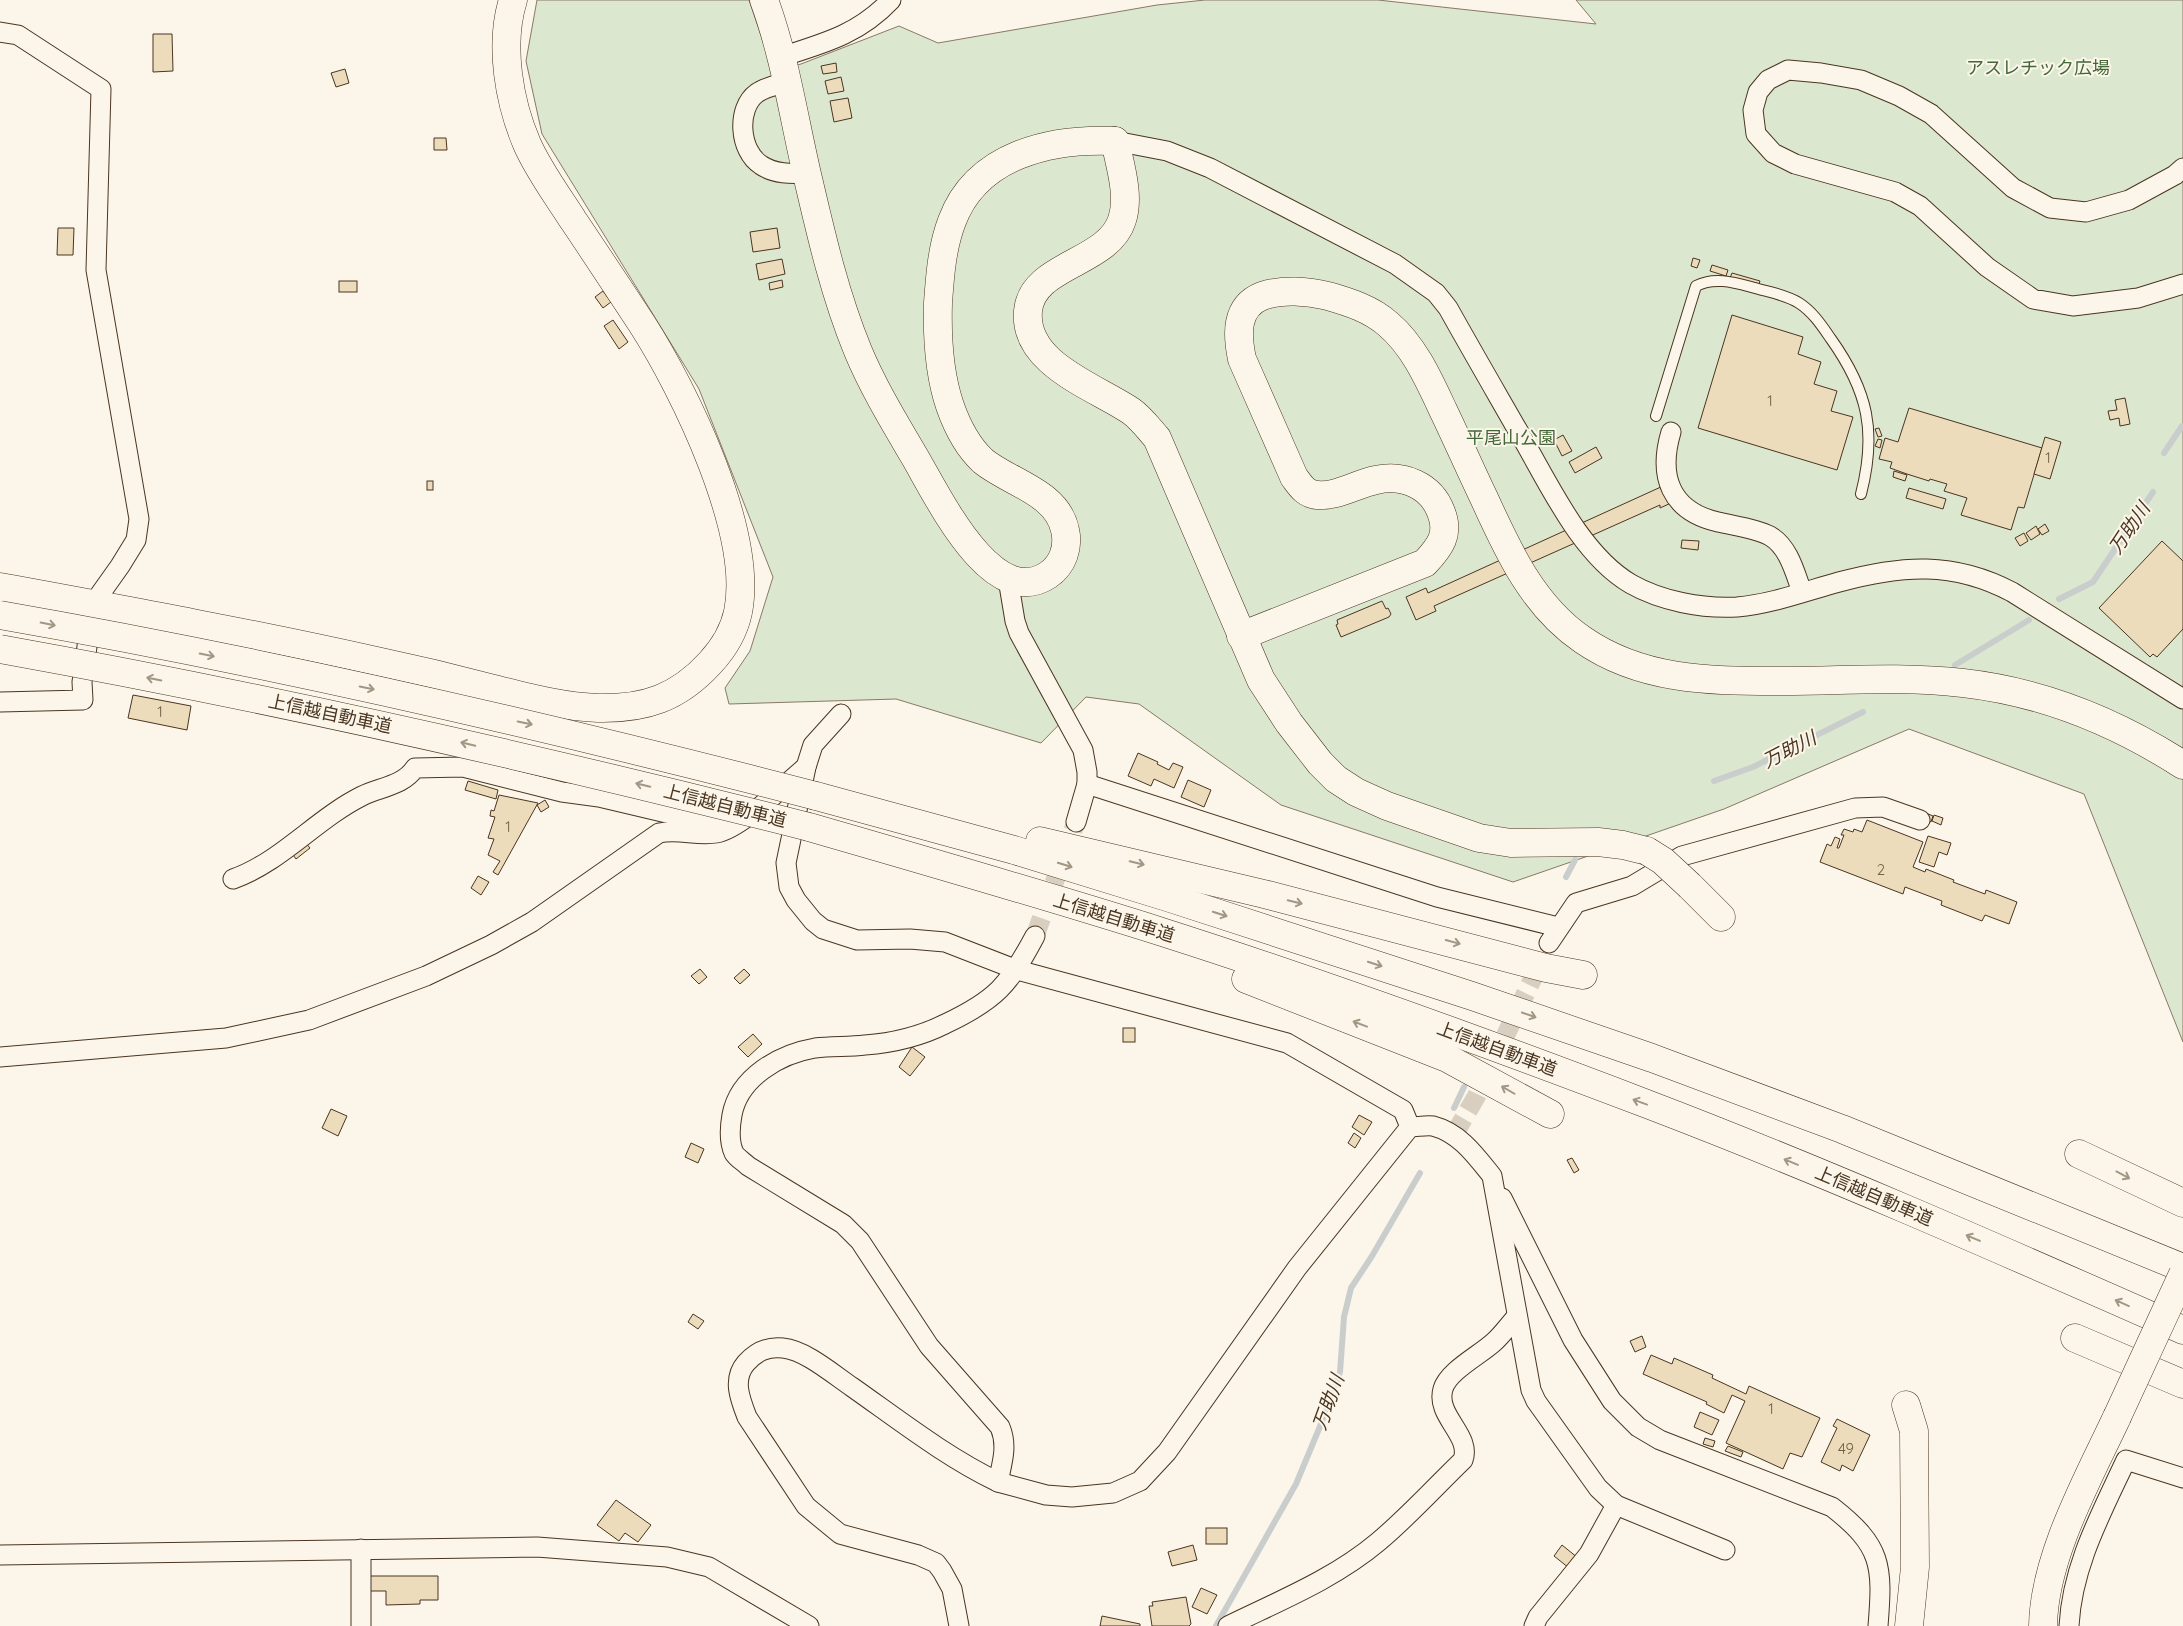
<svg xmlns="http://www.w3.org/2000/svg" width="2183" height="1626" viewBox="0 0 2183 1626" font-family="Quicksand,'Noto Sans JP',sans-serif">
<rect width="100%" height="100%" fill="#fbf6e9"/>
<path fill="#dce7d0" stroke="#887966" d="M537,0H749L773,71L801,64L899,26L938,43L1157,5L1205,0H1378L1596,24L1576,0H2183V1042L2084,794L1909,729L1724,809L1513,882L1281,805L1139,704L1086,697L1041,743L896,699L729,704L725,688L750,651L773,577L699,389L542,134L526,61Z"/>
<g fill="none" stroke-linecap="round" stroke-linejoin="round">
<g stroke="#c9cecd" stroke-width="6">
<path d="M2164,453L2182,426"/>
<path d="M2059,599L2093,582L2153,492"/>
<path d="M1955,665L2029,620"/>
<path d="M1714,781L1753,767L1863,712"/>
<path d="M1566,877L1575,860"/>
<path d="M1454,1108L1464,1087"/>
<path d="M1216,1626L1296,1484L1321,1424L1340,1372L1344,1317L1351,1288L1372,1256L1420,1173"/>
</g>
</g>
<g fill="#ecdcbc" stroke="#4a3520">
<path d="M153,34H172L173,71L153,72Z"/>
<path d="M836,63L837,72L823,74L821,66Z"/>
<path d="M345,69L349,83L336,87L331,73Z"/>
<path d="M841,77L844,91L828,94L825,81Z"/>
<path d="M848,98L852,118L834,122L830,101Z"/>
<path d="M434,138H446L447,150H434Z"/>
<path d="M58,228H74L73,255H57Z"/>
<path d="M777,228L780,248L753,252L750,232Z"/>
<path d="M1693,258L1700,260L1697,268L1691,266Z"/>
<path d="M782,259L785,274L759,280L756,264Z"/>
<path d="M1712,265L1728,270L1726,276L1710,271Z"/>
<path d="M1732,273L1760,281L1758,287L1730,278Z"/>
<path d="M782,280L783,287L770,290L769,283Z"/>
<rect x="339" y="281" width="18" height="11"/>
<path d="M603,291L611,302L603,308L595,297Z"/>
<path d="M1732,315L1803,337L1798,354L1821,362L1814,384L1837,391L1831,411L1853,417L1837,470L1698,428Z"/>
<path d="M613,320L628,342L619,349L604,326Z"/>
<path d="M2125,398L2130,424L2120,426L2119,418L2110,420L2108,411L2117,410L2115,400Z"/>
<path d="M1909,408L2042,448L2024,508L2018,507L2011,530L1961,515L1967,498L1944,491L1947,484L1930,479L1929,481L1907,474L1890,468L1892,462L1879,459L1885,438L1898,442Z"/>
<path d="M1879,428L1882,436L1878,437L1875,429Z"/>
<path d="M1563,435L1572,451L1562,456L1554,440Z"/>
<path d="M2045,437L2061,442L2050,479L2034,474Z"/>
<path d="M1878,439L1882,440L1880,448L1875,446Z"/>
<path d="M1596,447L1602,458L1575,473L1569,462Z"/>
<path d="M1894,471L1907,475L1905,481L1893,477Z"/>
<rect x="427" y="481" width="6" height="9"/>
<path d="M1674,481L1682,498L1660,508V505L1434,606L1436,611L1416,620L1406,597L1426,588L1428,593Z"/>
<path d="M1909,488L1946,499L1943,509L1906,498Z"/>
<path d="M2045,524L2049,531L2042,535L2038,529Z"/>
<path d="M2036,526L2040,534L2031,540L2026,533Z"/>
<path d="M2024,533L2028,541L2020,546L2015,538Z"/>
<path d="M1682,540L1699,541L1698,550L1681,548Z"/>
<path d="M2162,541L2183,561V629L2157,657L2153,654L2150,657L2099,608Z"/>
<path d="M1382,601L1386,609L1388,608L1391,614L1389,617L1341,637L1336,625L1338,624L1337,620Z"/>
<path d="M133,695L191,706L187,730L128,718Z"/>
<path d="M1138,753L1158,762L1157,764L1169,770L1173,763L1183,767L1174,788L1154,779L1151,786L1128,776Z"/>
<path d="M1188,780L1211,790L1204,807L1181,797Z"/>
<path d="M468,781L498,790L496,799L465,790Z"/>
<path d="M499,795L538,803L498,875L493,872L500,861L488,855L494,839L488,838L495,817L490,816L491,810L494,811Z"/>
<path d="M545,800L549,807L541,812L537,805Z"/>
<path d="M1917,809L1933,816L1931,822L1915,815Z"/>
<path d="M1934,815L1943,818L1941,825L1932,821Z"/>
<path d="M1867,820L1923,842L1913,867L1925,872L1926,869L1954,880L1953,882L1985,894L1986,890L2017,902L2009,924L1985,915L1982,921L1941,905L1942,901L1905,887L1903,894L1820,862L1827,844L1831,846L1835,837L1840,839L1837,848H1839L1844,835H1841L1844,829L1853,832L1854,829L1862,832Z"/>
<path d="M1928,836L1951,843L1947,855L1939,852L1934,867L1919,862Z"/>
<path d="M304,841L310,848L296,859L290,851Z"/>
<path d="M478,876L489,882L481,895L471,888Z"/>
<path d="M700,969L707,977L699,984L691,976Z"/>
<path d="M744,969L750,975L740,984L734,978Z"/>
<rect x="1123" y="1028" width="12" height="14"/>
<path d="M753,1034L762,1044L748,1057L738,1047Z"/>
<path d="M912,1047L925,1057L910,1076L899,1067Z"/>
<path d="M331,1109L347,1116L338,1136L322,1128Z"/>
<path d="M1359,1115L1372,1122L1364,1135L1352,1127Z"/>
<path d="M1354,1133L1361,1138L1355,1148L1348,1143Z"/>
<path d="M691,1143L704,1149L698,1163L685,1157Z"/>
<path d="M1572,1158L1579,1170L1574,1173L1567,1160Z"/>
<path d="M693,1314L704,1321L698,1329L688,1322Z"/>
<path d="M1642,1336L1646,1347L1635,1352L1630,1341Z"/>
<path d="M1651,1355L1672,1364L1674,1358L1713,1375L1712,1378L1746,1394L1749,1386L1820,1418L1802,1457L1790,1453L1783,1469L1726,1443L1745,1401L1732,1395L1724,1413L1706,1404L1707,1402L1643,1374Z"/>
<path d="M1700,1412L1719,1420L1712,1435L1694,1427Z"/>
<path d="M1837,1419L1870,1435L1853,1471L1842,1465L1840,1471L1821,1462L1837,1428L1833,1426Z"/>
<path d="M1705,1438L1715,1441L1713,1447L1703,1444Z"/>
<path d="M1728,1446L1743,1452L1741,1457L1725,1451Z"/>
<path d="M616,1500L651,1525L638,1542L625,1533L619,1541L597,1525Z"/>
<rect x="1206" y="1528" width="21" height="16"/>
<path d="M1193,1545L1197,1560L1172,1566L1168,1552Z"/>
<path d="M1562,1545L1578,1558L1569,1568L1554,1556Z"/>
<path d="M368,1576H438V1600H420V1604L386,1605V1591H368Z"/>
<path d="M1201,1588L1217,1595L1207,1614L1192,1607Z"/>
<path d="M1186,1597L1191,1624L1189,1626H1152L1149,1606H1153L1152,1602Z"/>
<path d="M1102,1616L1140,1624V1626H1100Z"/>
</g>
<g fill="none" stroke-linecap="round" stroke-linejoin="round">
<g stroke="#d8cfc1" stroke-width="19" stroke-dasharray="19 9" stroke-linecap="butt">
<path d="M1035,936L1076,822"/>
<path d="M1454,1135L1476,1097L1543,957"/>
</g>
<defs>
<path id="lane" d="M1656,416L1696,286C1715,276 1736,283 1755,288C1769,292 1787,295 1799,303C1813,312 1822,326 1831,339C1868,391 1877,432 1861,494"/>
<g id="street">
<path d="M0,32L18,35L101,89L96,270L139,519L136,540L120,566L93,604L82,682L83,700L0,702"/>
<path d="M781,57C825,43 859,34 891,0"/>
<path d="M787,82C777,85 765,87 757,93C736,108 739,151 761,165C774,174 791,174 807,173"/>
<path d="M1115,141L1167,151L1210,168L1395,264L1436,293L1448,308C1472,351 1497,394 1521,436C1549,484 1581,555 1631,584C1661,601 1702,609 1737,607C1772,604 1806,591 1839,582C1902,565 1953,561 2012,592L2183,699"/>
<path d="M2183,168L2175,175L2129,200L2086,212L2050,208L2013,188L1931,114L1899,96L1861,80L1821,73L1788,70L1768,80L1758,92L1753,110L1756,134L1773,153L1795,164L1895,192L1920,206L1987,267L2033,299L2073,306L2138,298L2183,284"/>
<path d="M1671,432C1658,476 1670,511 1718,522C1735,526 1755,528 1770,536C1789,547 1795,573 1802,592"/>
<path d="M1008,579L1015,621L1019,633L1083,750L1087,772V784L1076,822"/>
<path d="M841,714L813,745L806,767L786,863L789,887L796,900L813,921L823,929L857,940L910,939L945,942L1017,970L1287,1043L1403,1110L1410,1127"/>
<path d="M1087,784L1437,897L1558,927"/>
<path d="M233,879C281,862 316,819 362,796C380,787 403,786 415,768L463,767L562,792L599,797L726,827"/>
<path d="M1549,943L1576,903L1632,886L1682,856L1855,808L1883,807L1920,820"/>
<path d="M0,1057L226,1038L309,1020L426,976L491,945L532,922L659,833C678,829 697,836 716,833C741,829 785,784 806,767"/>
<path d="M1502,1198L1573,1340L1612,1401L1638,1427L1660,1440L1832,1507C1882,1546 1883,1565 1878,1626"/>
<path d="M998,1482L1046,1495L1072,1497L1113,1493L1140,1481L1167,1452L1297,1268L1410,1127C1417,1127 1426,1125 1433,1126C1460,1133 1476,1156 1492,1176L1531,1390L1536,1401L1598,1488L1616,1505L1725,1550"/>
<path d="M361,1549V1626"/>
<path d="M0,1555L537,1547L667,1557L709,1567L809,1626"/>
<path d="M959,1626L952,1589L942,1571L936,1563L918,1555L840,1534L806,1506L747,1417C740,1399 732,1379 746,1363C756,1352 767,1346 783,1348C805,1350 833,1374 852,1387C899,1420 946,1457 998,1482C1002,1463 1008,1446 1000,1427L929,1346L860,1241L843,1224L748,1166C744,1162 737,1158 734,1153C729,1142 730,1126 732,1115C739,1077 780,1054 815,1048C832,1046 849,1047 865,1045C892,1043 921,1036 945,1024C996,1000 1009,985 1035,936"/>
<path d="M1228,1626C1279,1601 1334,1579 1378,1542C1408,1517 1435,1487 1463,1460C1472,1435 1435,1416 1443,1389C1448,1371 1480,1355 1494,1342C1502,1335 1509,1325 1517,1316"/>
<path d="M1534,1626L1538,1617L1589,1554L1616,1505"/>
<path d="M2069,1626C2072,1566 2101,1514 2126,1460L2183,1478"/>
</g>
<g id="secondary">
<path d="M764,0C784,54 793,113 806,170C820,230 834,293 858,351C873,387 893,420 913,454C935,490 991,613 1048,575C1063,565 1069,547 1065,530C1057,492 1010,483 983,461C968,447 957,426 950,406C939,374 937,337 938,303C940,275 942,247 952,221C977,154 1052,138 1115,141"/>
<path d="M0,587C125,610 251,633 376,661C414,669 452,678 490,688C526,697 562,707 598,708C645,709 678,698 710,663C723,649 734,631 738,612C754,533 685,391 642,324C619,289 596,254 573,220C557,195 539,171 527,144C509,102 499,45 513,0"/>
</g>
<g id="highway">
<path d="M1115,141C1120,165 1130,196 1122,220C1108,264 1032,264 1028,311C1023,364 1096,387 1131,411C1141,418 1149,429 1157,438L1261,680L1289,723L1320,763L1336,779L1356,792L1387,806L1479,838L1511,843L1598,842L1623,845L1647,851"/>
<path d="M1241,636L1425,563C1440,547 1450,534 1441,512C1431,485 1403,474 1376,480C1356,484 1337,497 1317,495C1305,494 1300,485 1294,477L1242,359C1237,335 1235,307 1262,296C1282,289 1308,291 1328,296C1349,302 1371,309 1388,324C1414,346 1429,380 1443,410C1457,439 1470,469 1484,498C1508,551 1533,606 1583,640C1641,680 1708,681 1775,681C1838,681 1901,676 1963,683C2043,692 2116,722 2183,765"/>
<path d="M816,796L1014,850L1167,897L1472,996L1652,1058L1842,1129L2183,1268"/>
<path d="M809,827C927,861 1045,895 1162,932C1325,984 1487,1043 1647,1104C1828,1173 2006,1252 2183,1330"/>
<path d="M1040,841L1264,894L1546,968L1583,975"/>
<path d="M1690,886L1721,917"/>
<path d="M1246,979L1447,1058L1550,1114"/>
<path d="M2079,1154L2183,1203"/>
<path d="M2075,1338L2183,1384"/>
<path d="M1906,1405L1914,1431L1915,1567L1909,1626"/>
<path d="M2043,1626C2044,1557 2088,1479 2117,1417"/>
</g>
</defs>
<use href="#lane" stroke="#4a3520" stroke-width="12"/>
<use href="#street" stroke="#4a3520" stroke-width="21"/>
<use href="#secondary" stroke="#4a3520" stroke-width="29"/>
<use href="#highway" stroke="#4a3520" stroke-width="29"/>
<use href="#lane" stroke="#fbf6e9" stroke-width="10"/>
<use href="#street" stroke="#fbf6e9" stroke-width="19"/>
<use href="#secondary" stroke="#fbf6e9" stroke-width="28"/>
<use href="#highway" stroke="#fbf6e9" stroke-width="28"/>
<defs>
<g id="highway-bridge">
<path d="M0,615C275,663 546,726 816,796"/>
<path d="M0,649C272,698 541,759 809,827"/>
<path d="M1647,851L1663,861L1690,886"/>
<path d="M2117,1417L2183,1274"/>
</g>
</defs>
<use href="#highway-bridge" stroke="#4a3520" stroke-width="29" stroke-linecap="butt"/>
<use href="#highway-bridge" stroke="#fbf6e9" stroke-width="28"/>
</g>
<defs><path id="oneway-shaft" d="M-6 0H5M1.5-3L5.5 0L1.5 3" fill="none" stroke-width="1.6" stroke-linecap="round" stroke-linejoin="round" transform="scale(1.25)"/></defs>
<g stroke="#a29684">
<use href="#oneway-shaft" transform="translate(48 624) rotate(11)"/>
<use href="#oneway-shaft" transform="translate(207 655) rotate(11)"/>
<use href="#oneway-shaft" transform="translate(154 679) rotate(-169)"/>
<use href="#oneway-shaft" transform="translate(367 688) rotate(12)"/>
<use href="#oneway-shaft" transform="translate(525 723) rotate(12)"/>
<use href="#oneway-shaft" transform="translate(468 744) rotate(-167)"/>
<use href="#oneway-shaft" transform="translate(643 785) rotate(-166)"/>
<use href="#oneway-shaft" transform="translate(1137 863) rotate(13)"/>
<use href="#oneway-shaft" transform="translate(1065 865) rotate(17)"/>
<use href="#oneway-shaft" transform="translate(1295 902) rotate(14)"/>
<use href="#oneway-shaft" transform="translate(1220 914) rotate(18)"/>
<use href="#oneway-shaft" transform="translate(1453 942) rotate(15)"/>
<use href="#oneway-shaft" transform="translate(1375 964) rotate(18)"/>
<use href="#oneway-shaft" transform="translate(1529 1015) rotate(19)"/>
<use href="#oneway-shaft" transform="translate(1360 1024) rotate(-159)"/>
<use href="#oneway-shaft" transform="translate(1508 1090) rotate(-150)"/>
<use href="#oneway-shaft" transform="translate(1640 1102) rotate(-160)"/>
<use href="#oneway-shaft" transform="translate(1791 1162) rotate(-158)"/>
<use href="#oneway-shaft" transform="translate(2123 1175) rotate(28)"/>
<use href="#oneway-shaft" transform="translate(1973 1238) rotate(-157)"/>
<use href="#oneway-shaft" transform="translate(2122 1303) rotate(-156)"/>
</g>
<g text-anchor="middle" stroke-width="4" stroke-linejoin="round" paint-order="stroke">
<g font-size="15" fill="#725f47">
<text x="1770" y="406">1</text>
<text x="2048" y="463">1</text>
<text x="160" y="717">1</text>
<text x="508" y="832">1</text>
<text x="1881" y="875">2</text>
<text x="1771" y="1414">1</text>
<text x="1846" y="1454">49</text>
</g>
<g font-size="18" fill="#436837" stroke="#fbf6e9">
<text x="2038" y="74">アスレチック広場</text>
<text x="1511" y="444">平尾山公園</text>
</g>
<g font-size="18" fill="#4a3520" stroke="#fbf6e9">
<text transform="translate(330 714) rotate(12)" y="6">上信越自動車道</text>
<text transform="translate(725 806) rotate(14)" y="6">上信越自動車道</text>
<text transform="translate(1114 918) rotate(17)" y="6">上信越自動車道</text>
<text transform="translate(1497 1049) rotate(20)" y="6">上信越自動車道</text>
<text transform="translate(1874 1196) rotate(23)" y="6">上信越自動車道</text>
</g>
<g font-size="19" font-style="italic" fill="#4a3520" stroke="#fbf6e9">
<text transform="translate(2129 528) rotate(-56)" y="7">万助川</text>
<text transform="translate(1789 749) rotate(-27)" y="7">万助川</text>
<text transform="translate(1328 1402) rotate(-70)" y="7">万助川</text>
</g>
</g>
</svg>
